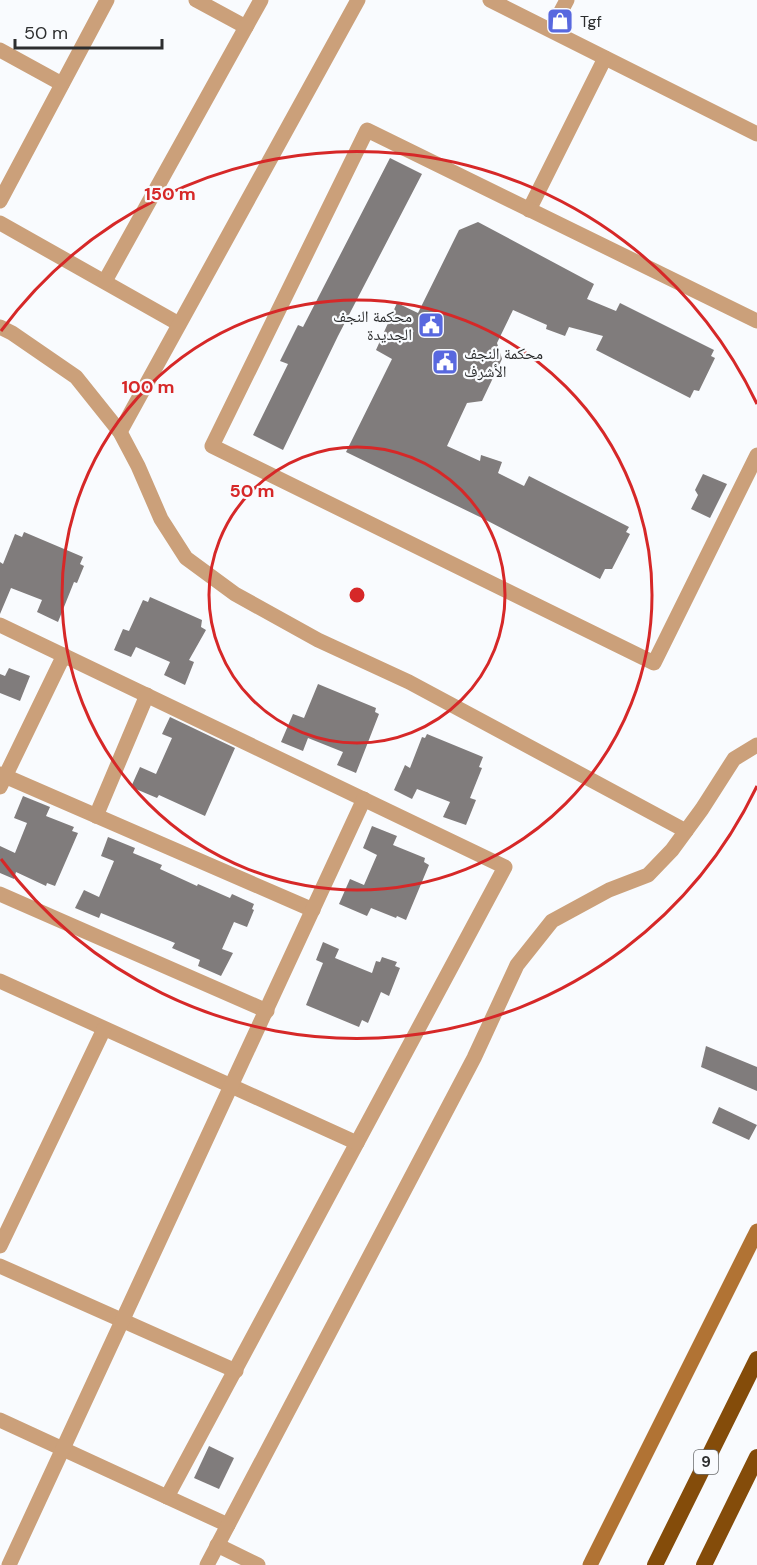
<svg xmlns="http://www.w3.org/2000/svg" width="757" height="1565" viewBox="0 0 757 1565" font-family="'DM Sans','Noto Naskh Arabic',sans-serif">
<rect width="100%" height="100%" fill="#f9fbfe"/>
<g fill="#807c7c">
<path d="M390,158L422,174L338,336L283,450L253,435L288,364L280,361L298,325L303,327Z"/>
<path d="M478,222L594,284L587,299L616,311L620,303L714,350L711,356L715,358L699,391L694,390L690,398L596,350L603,336L569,327L565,336L546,329L547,325L513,310L497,343L502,359L482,401L467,403L447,446L480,461L481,455L502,462L498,473L524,486L529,476L629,527L626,532L630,534L612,569H605L600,579L482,518L346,452L392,359L376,350L397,303L418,313L459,230Z"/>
<path d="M703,474L727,484L710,518L691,509L698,495L695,490Z"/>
<path d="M24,532L83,557L80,564L84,566L77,583L74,582L58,622L37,612L42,600L11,588L0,614V562L3,564L15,534L22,537Z"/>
<path d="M150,597L202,620L201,627L206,630L189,660L194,662L185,685L164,675L170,662L136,647L131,657L114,650L123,629L129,631L143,600L148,602Z"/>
<path d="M9,668L30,676L20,701L0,693V674L5,676Z"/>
<path d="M318,684L376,708L375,712L379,714L356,773L337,765L343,752L308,738L303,751L281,742L293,714L304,718Z"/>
<path d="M170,717L235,748L205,816L159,795L157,798L131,787L140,767L156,774L172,738L162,734Z"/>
<path d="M427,734L483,757L479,767L482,768L470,798L476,800L466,825L443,817L450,802L417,789L412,799L394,790L405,765L410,768L422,737L425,738Z"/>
<path d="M23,796L50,807L46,816L74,827L72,831L78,833L55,886L47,883L46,886L16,872L14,879L0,873V846L15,853L27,823L14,818Z"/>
<path d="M372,826L397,836L393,845L425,858L424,862L429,865L406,920L397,916L396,918L371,908L367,916L339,904L350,879L364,885L377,855L363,848Z"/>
<path d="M108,837L135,848L133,853L162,865L160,869L197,886L198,884L230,898L232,894L254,904L252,909L254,910L247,927L234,922L222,949L233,953L221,976L198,966L200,960L172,948L175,943L101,913L99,918L75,908L84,890L99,897L114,861L101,856Z"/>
<path d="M323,942L339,949L335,958L372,973L376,961L380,962L382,957L397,962L395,966L400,968L389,996L381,992L368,1023L362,1020L359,1027L306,1005L323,963L316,960Z"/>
<path d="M706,1046L757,1067V1091L701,1067Z"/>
<path d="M719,1107L757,1125L749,1140L712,1123Z"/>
<path d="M209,1446L234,1458L219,1489L194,1478Z"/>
</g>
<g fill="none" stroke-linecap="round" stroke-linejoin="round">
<g stroke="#cba07a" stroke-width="15">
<path d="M196,0L246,27"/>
<path d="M490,0L757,134"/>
<path d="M551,30L567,0"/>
<path d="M0,50L62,84"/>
<path d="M0,201L107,0"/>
<path d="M529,210L605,58"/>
<path d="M0,223L179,324"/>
<path d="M105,281L261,0"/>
<path d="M757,321L367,130L212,446L654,663L757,455"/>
<path d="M0,327L12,333L76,377L120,432L138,466L161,519L186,558L235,594L318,640L409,682L686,831"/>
<path d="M120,432L358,0"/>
<path d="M0,625L505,867L167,1497"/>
<path d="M0,774L313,910"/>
<path d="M0,787L64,655"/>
<path d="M96,816L147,695"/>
<path d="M0,894L267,1011"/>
<path d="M0,981L357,1143"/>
<path d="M0,1246L104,1029"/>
<path d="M0,1266L236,1371"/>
<path d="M0,1420L228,1525"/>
<path d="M217,1545L258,1565"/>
<path d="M9,1565L364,799"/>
<path d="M207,1565L474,1058L517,965L552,921L609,890L648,875L672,850L702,809L734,759L757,745"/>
</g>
<path stroke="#b17334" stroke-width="15" d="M590,1565L757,1231"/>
<g stroke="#844c0a" stroke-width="16">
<path d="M655,1565L757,1359"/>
<path d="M704,1565L757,1457"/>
</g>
</g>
<g fill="none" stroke="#d62828" stroke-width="3">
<circle cx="357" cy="595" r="148"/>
<circle cx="357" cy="595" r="295"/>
<path d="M757 786A443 443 0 0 1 1 859M1 331A443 443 0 0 1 757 404"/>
</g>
<defs>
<symbol id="shop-square" viewBox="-11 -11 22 22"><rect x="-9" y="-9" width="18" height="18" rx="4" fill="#5868df" stroke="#f9fbfe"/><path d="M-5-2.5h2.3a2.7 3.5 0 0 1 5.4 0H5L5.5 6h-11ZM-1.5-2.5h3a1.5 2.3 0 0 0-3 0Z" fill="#fff"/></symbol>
<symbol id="civic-square" viewBox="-11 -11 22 22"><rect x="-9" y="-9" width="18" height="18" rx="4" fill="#5868df" stroke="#f9fbfe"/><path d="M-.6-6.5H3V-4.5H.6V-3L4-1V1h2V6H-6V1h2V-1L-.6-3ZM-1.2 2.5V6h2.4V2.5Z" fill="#fff"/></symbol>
</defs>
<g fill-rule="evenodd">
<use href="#shop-square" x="545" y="6" width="30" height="30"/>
<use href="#civic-square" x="416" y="310" width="30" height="30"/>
<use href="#civic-square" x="430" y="347" width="30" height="30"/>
</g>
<g text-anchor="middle" stroke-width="4.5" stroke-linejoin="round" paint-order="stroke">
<rect fill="#f9fbfe" stroke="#6a6c6d" stroke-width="1.5" x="694" y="1450" width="24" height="24" rx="4.5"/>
<g font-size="15" font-weight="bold" fill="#2d2e2f">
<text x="706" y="1467">9</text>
</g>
<g font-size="16" fill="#2d2e2f" stroke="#f9fbfe" text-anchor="start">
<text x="580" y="27">Tgf</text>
<text x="412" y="322" text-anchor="end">محكمة النجف<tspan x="412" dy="18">الجديدة</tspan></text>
<text x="464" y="359">محكمة النجف<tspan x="464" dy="18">الأشرف</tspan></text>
</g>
</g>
<circle cx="357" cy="595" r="9" fill="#d62828" stroke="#f9fbfe" stroke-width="3"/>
<g font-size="18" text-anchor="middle" font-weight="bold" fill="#d62828" stroke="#f9fbfe" stroke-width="4.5" stroke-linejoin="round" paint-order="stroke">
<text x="170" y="200">150 m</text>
<text x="148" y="393">100 m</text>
<text x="252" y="497">50 m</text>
</g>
<path d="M15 39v9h147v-9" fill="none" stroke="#2d2e2f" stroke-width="3"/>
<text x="24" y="39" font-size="18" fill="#2d2e2f" stroke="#f9fbfe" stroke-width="4.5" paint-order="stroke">50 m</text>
</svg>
